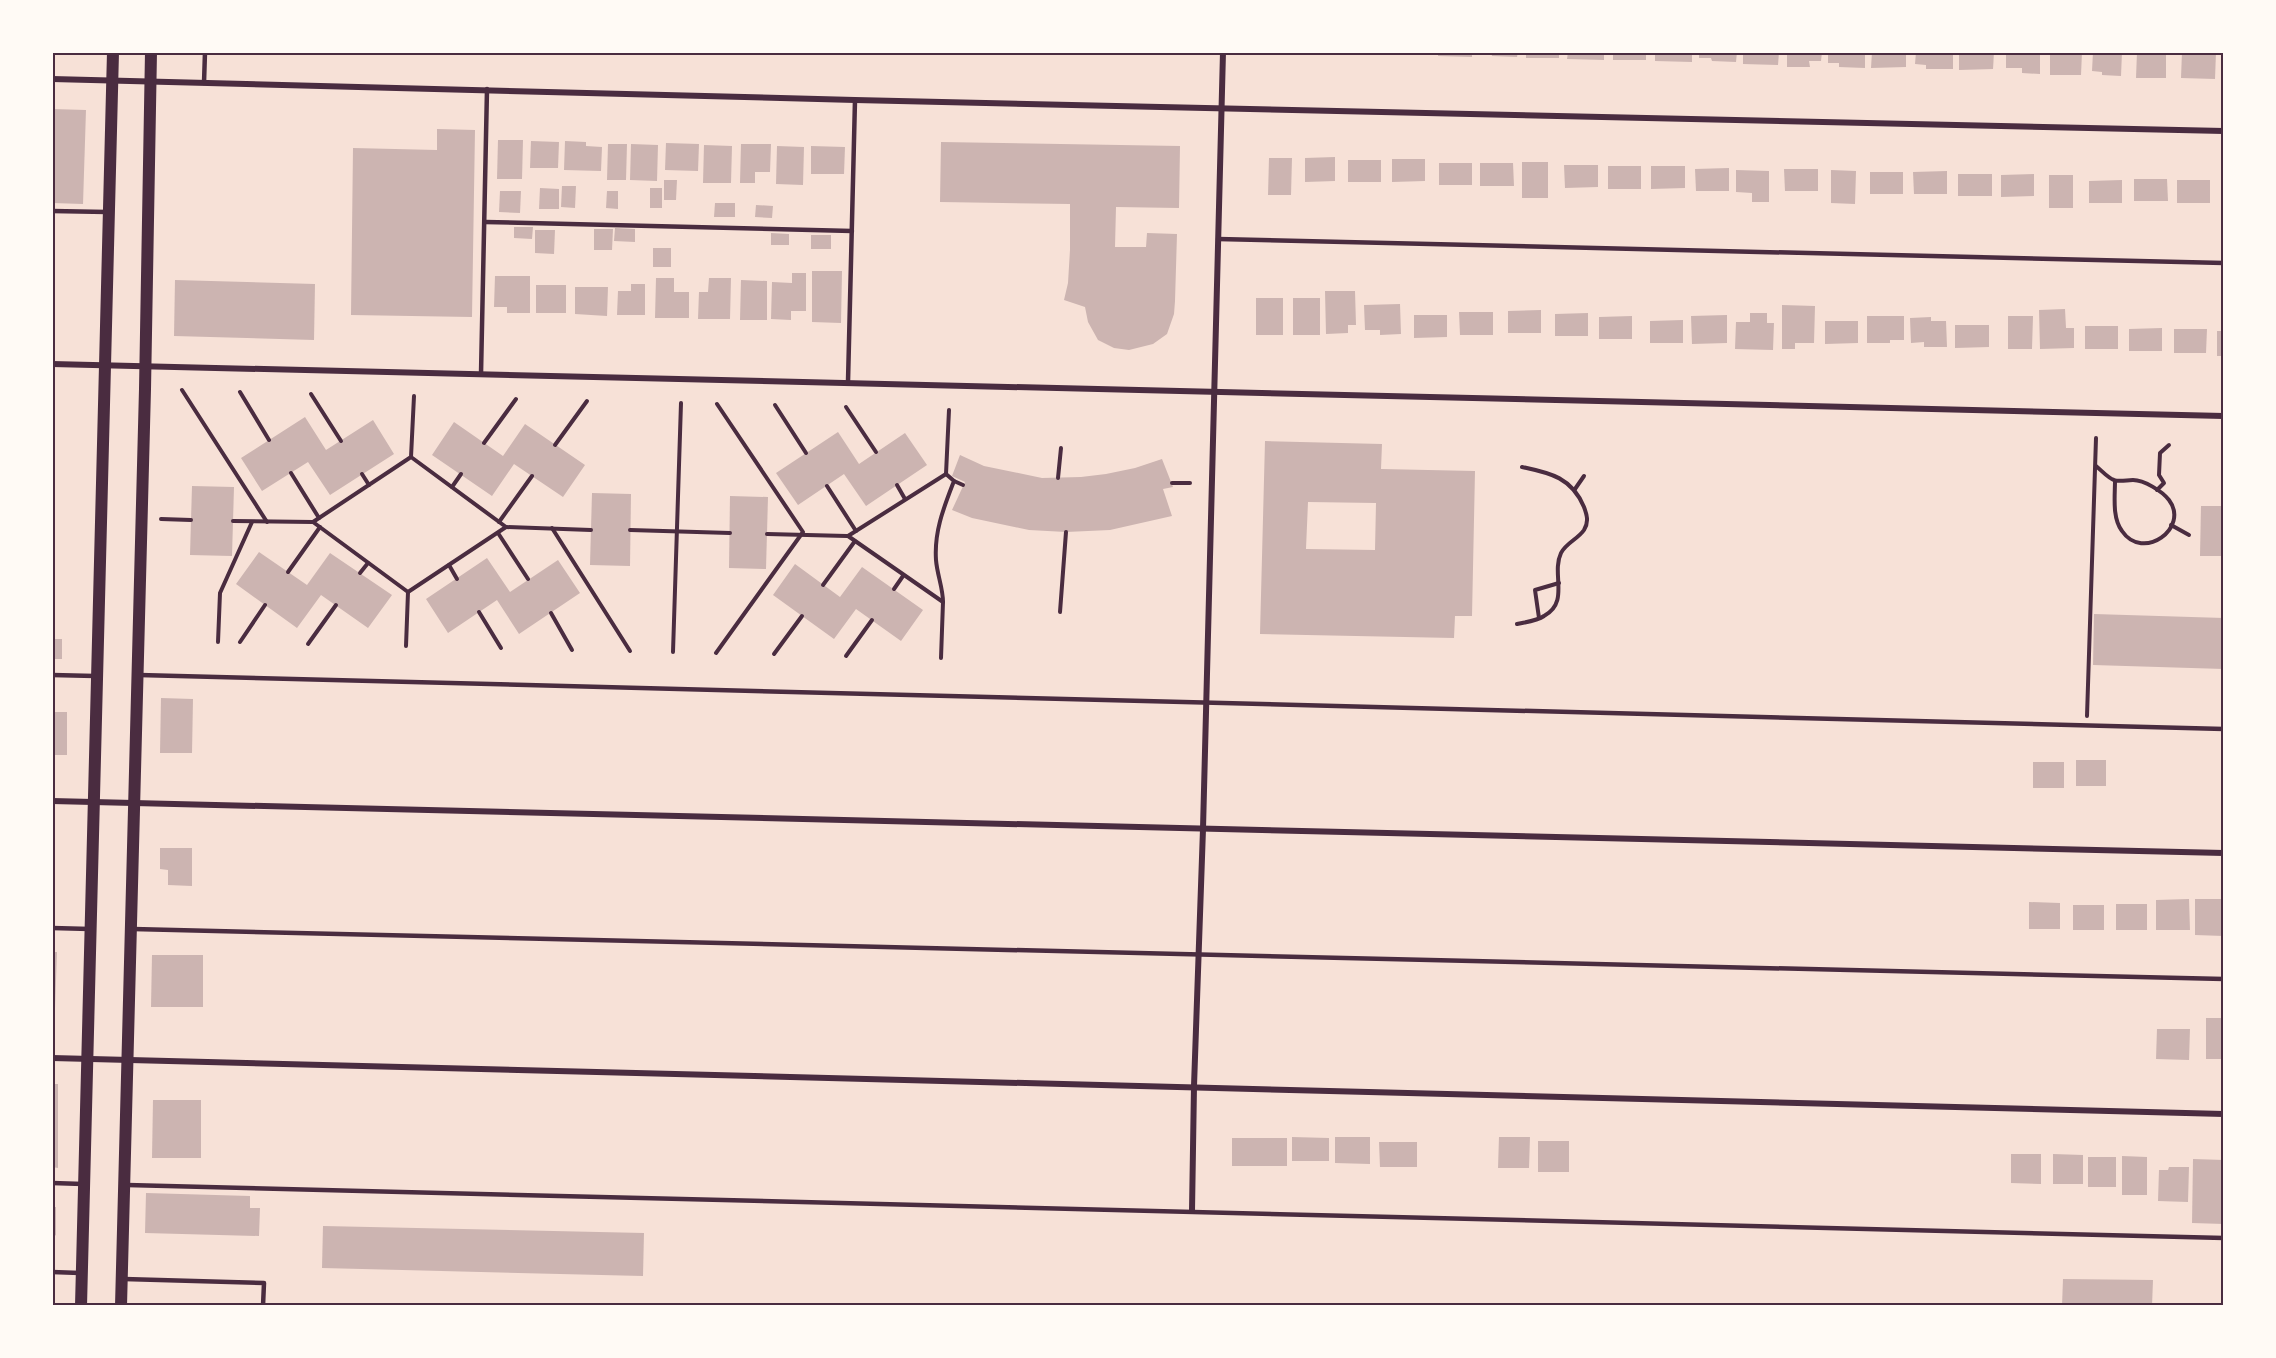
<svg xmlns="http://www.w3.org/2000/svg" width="2276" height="1358" viewBox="0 0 2276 1358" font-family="'Space Grotesk',sans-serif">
<rect width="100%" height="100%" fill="#f7e1d7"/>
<g fill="#ccb4b1" fill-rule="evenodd">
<path d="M1406,52H1430V55H1407Z"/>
<path d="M1438,52H1472V57L1438,56Z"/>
<path d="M1491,52H1518L1517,57L1492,56Z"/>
<rect x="1526" y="52" width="33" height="6"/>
<path d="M1568,52H1604V60L1567,59Z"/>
<rect x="1613" y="52" width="33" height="8"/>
<path d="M1655,52H1692V62L1655,61Z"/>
<path d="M1699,52H1737L1736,62L1712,61L1711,58H1699Z"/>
<path d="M1743,52H1779L1778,65L1743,64Z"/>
<path d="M1787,52H1822L1821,61H1809L1810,67H1787Z"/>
<path d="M1828,52H1865V68L1839,67V63H1828Z"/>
<path d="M1872,52H1906V67L1871,68Z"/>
<path d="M1916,52H1953V69H1926V65L1915,64Z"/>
<path d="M1959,52H1994L1993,69L1959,70Z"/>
<path d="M2006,52H2040V74L2022,73V68H2006Z"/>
<path d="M2050,52H2082L2081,75H2050Z"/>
<path d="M2093,52H2122L2121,76L2102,75V72L2092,71Z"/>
<path d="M2137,52L2166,53V78H2136Z"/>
<path d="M2182,52H2216L2215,79L2181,78Z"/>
<path d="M52,109L86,110L83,204L52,203Z"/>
<path d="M437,129L475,130L472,317L351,315L353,148L437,150Z"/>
<path d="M498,140H523L522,179H497Z"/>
<path d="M531,141L559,142L558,168H530Z"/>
<path d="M565,141L586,142V146L602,147L601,171L564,170Z"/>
<path d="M941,142L1180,146L1179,208L1116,207L1115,247H1146L1147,233L1177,234L1175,301L1174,314L1167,334L1153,344L1129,350L1114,348L1098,340L1088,322L1085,307L1064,300L1068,283L1070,250V204L940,202Z"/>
<path d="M666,143L699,144L698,171L665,170Z"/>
<path d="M608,144H627L626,180H607Z"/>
<path d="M631,144L658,145L657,181L630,180Z"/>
<path d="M741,144H771L770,172H755V183H740Z"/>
<path d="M704,145L732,146L731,183H703Z"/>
<path d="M777,146L804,147L803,185L776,184Z"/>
<path d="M811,146L845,147L844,174H811Z"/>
<path d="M1335,157V181L1305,182V158Z"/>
<path d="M1269,158H1292L1291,195H1268Z"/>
<path d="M1392,159H1425V181L1392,182Z"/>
<rect x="1348" y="160" width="33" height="22"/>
<rect x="1522" y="162" width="26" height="36"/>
<rect x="1439" y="163" width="33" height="22"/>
<path d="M1480,163H1513L1514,186H1480Z"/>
<path d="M1564,165H1598V187L1565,188Z"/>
<rect x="1608" y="166" width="33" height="23"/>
<path d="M1651,166H1685V188L1651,189Z"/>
<path d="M1729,168V191H1696L1695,169Z"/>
<path d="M1784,169H1818V191H1785Z"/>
<path d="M1736,170L1769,171V202H1752V193L1736,192Z"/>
<path d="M1831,170L1856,171L1855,204L1831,203Z"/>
<path d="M1947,171V194H1914L1913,172Z"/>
<rect x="1870" y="172" width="33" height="22"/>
<rect x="1958" y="174" width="34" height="22"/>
<path d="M2034,174V196L2001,197V175Z"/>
<rect x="2049" y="175" width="24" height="33"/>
<path d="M2134,179H2167L2168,201H2134Z"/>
<path d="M664,180H677L676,200H664Z"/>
<path d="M2122,180V203H2089V181Z"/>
<rect x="2177" y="180" width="33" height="23"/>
<path d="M562,186H576L575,208L561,207Z"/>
<path d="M540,188L559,189V209H539Z"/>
<rect x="650" y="188" width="12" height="20"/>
<path d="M500,191H521L520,213L499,212Z"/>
<path d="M607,191H618V209L606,208Z"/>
<path d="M715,203H735V217H714Z"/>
<path d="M756,205L773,206L772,218L755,217Z"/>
<path d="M514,227H533L532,239L514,238Z"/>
<path d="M615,228L635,229V242L614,241Z"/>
<path d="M594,229H613L612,250H594Z"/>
<path d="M535,230H555L554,254L535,253Z"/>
<path d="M771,233L789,234V245H771Z"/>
<rect x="811" y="235" width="20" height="14"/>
<rect x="653" y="248" width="18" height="19"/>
<path d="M812,271H842L841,323L812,322Z"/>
<path d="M792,273H806V311H791V320L771,319L772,282L792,283Z"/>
<path d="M495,276H530V313H507V307H494Z"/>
<path d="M656,278H674V292H689V318H655Z"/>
<path d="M709,278H731L730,319H698L699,292H708Z"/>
<path d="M175,280L315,284L314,340L174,336Z"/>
<path d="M741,280L767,281V320H740Z"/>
<path d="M631,284H645V315H617L618,291H631Z"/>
<rect x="536" y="285" width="30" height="28"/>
<path d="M575,287H608L607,316L575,314Z"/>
<path d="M1325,291H1355L1356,325H1348V333L1326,334Z"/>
<rect x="1256" y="298" width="27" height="37"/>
<rect x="1293" y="298" width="27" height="37"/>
<path d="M1400,304L1401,334L1380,335V330H1365L1364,305Z"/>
<path d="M1782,305L1815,306L1814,343H1795V349H1782Z"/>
<path d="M2065,309L2066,328H2074V348L2040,349L2039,310Z"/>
<path d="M1541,310V333H1508V311Z"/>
<path d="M1459,312H1493V335H1460Z"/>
<path d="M1588,313V336H1555V314Z"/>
<path d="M1750,313H1767V323H1774L1773,350L1735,349L1736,322H1750Z"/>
<path d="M1414,315H1447V337L1414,338Z"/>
<path d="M1727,315V343L1692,344L1691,316Z"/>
<path d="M1632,316V339H1599V317Z"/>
<path d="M1867,316H1904V340H1890V343H1867Z"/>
<path d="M2008,316H2033L2032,349H2008Z"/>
<path d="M1931,317V321H1946L1947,347H1924V342L1911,343L1910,318Z"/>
<path d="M1683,320V343H1650V321Z"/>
<path d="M1825,321H1858V343L1825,344Z"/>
<path d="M1955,325H1989V347L1955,348Z"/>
<rect x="2085" y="326" width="33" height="23"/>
<path d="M2162,328V351H2129V329Z"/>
<path d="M2174,329H2207L2206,353H2174Z"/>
<rect x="2217" y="331" width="7" height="25"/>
<path d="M305,417L326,450L373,420L394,454L330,495L308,462L262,491L241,458Z"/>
<path d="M454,422L503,456L525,424L585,465L563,497L514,464L492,496L432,455Z"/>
<path d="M838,432L859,464L905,433L927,465L866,506L844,474L798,505L776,473Z"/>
<path d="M1265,441L1382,444L1381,469L1475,471L1472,616H1455L1454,638L1260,634ZM1308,502L1376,503L1375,550L1306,549Z"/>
<path d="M960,455L984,466L1042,478L1081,477L1106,474L1135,468L1162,459L1173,487L1163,489L1172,516L1110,530L1066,532L1029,530L972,518L952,510L965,482L952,476Z"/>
<path d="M192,486L234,487L232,556L190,555Z"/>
<path d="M592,493L631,494L630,566L590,565Z"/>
<path d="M730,496L768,497L766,569L729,568Z"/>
<path d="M2201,506H2224V556H2200Z"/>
<path d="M259,552L307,585L330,553L392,595L368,628L321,595L297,628L236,584Z"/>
<path d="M487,558L510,592L558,560L580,593L519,634L497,600L448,633L426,599Z"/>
<path d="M795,564L840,597L862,567L923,610L901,641L856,609L834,639L773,595Z"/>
<path d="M52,575H55L54,607H52Z"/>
<path d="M2094,614L2224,618V669L2093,665Z"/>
<rect x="52" y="639" width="10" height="20"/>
<path d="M161,698L193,699L192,753H160Z"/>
<rect x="52" y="712" width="15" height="43"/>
<rect x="2076" y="760" width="30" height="26"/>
<rect x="2033" y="762" width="31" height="26"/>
<path d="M160,848H192V886L168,885V870L160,869Z"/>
<path d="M2189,899L2190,930H2156V900Z"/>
<path d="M2195,899H2224V936L2195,935Z"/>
<path d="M2029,902L2060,903V929H2029Z"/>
<rect x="2116" y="904" width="31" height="26"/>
<rect x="2073" y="905" width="31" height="25"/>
<path d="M52,952H57L55,1008H52Z"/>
<path d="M152,955H203V1007H151Z"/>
<rect x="2206" y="1018" width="18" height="41"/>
<path d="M2157,1029H2190L2189,1060L2156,1059Z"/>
<path d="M52,1084H58V1168L52,1167Z"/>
<path d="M153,1100H201V1158H152Z"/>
<path d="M1292,1137L1329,1138V1161H1292Z"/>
<path d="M1335,1137H1370V1164L1335,1163Z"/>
<path d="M1499,1137H1530L1529,1168H1498Z"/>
<rect x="1232" y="1138" width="55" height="28"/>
<rect x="1538" y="1141" width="31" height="31"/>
<path d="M1379,1142H1417V1167H1380Z"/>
<path d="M2011,1154H2041V1184L2011,1183Z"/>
<path d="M2053,1154L2083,1155V1184H2053Z"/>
<path d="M2122,1156L2147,1157V1195H2122Z"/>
<rect x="2088" y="1157" width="28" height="30"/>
<path d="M2193,1159L2224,1160V1224L2192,1223Z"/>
<path d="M2169,1167H2189L2188,1202L2158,1201L2159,1170H2168Z"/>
<path d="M146,1193L250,1196V1208H260L259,1236L145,1233Z"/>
<path d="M52,1207H56V1235L52,1238Z"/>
<path d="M323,1226L644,1233L643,1276L322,1268Z"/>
<path d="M2063,1279L2153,1280L2152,1306H2062Z"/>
</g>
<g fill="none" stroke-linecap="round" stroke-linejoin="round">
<g stroke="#4a2c40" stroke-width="4">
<path d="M182,390L267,522"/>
<path d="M240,392L269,440"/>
<path d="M311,394L341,441"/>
<path d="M775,405L806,453"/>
<path d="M846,407L876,452"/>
<path d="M484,443L516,399"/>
<path d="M555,445L587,401"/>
<path d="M411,457L506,527L408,592L313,522L411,457L414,396"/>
<path d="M2096,466C2101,470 2108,478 2114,480C2119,482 2127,480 2133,480C2144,480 2162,491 2169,500C2190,528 2143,562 2122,531C2112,518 2115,496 2115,481"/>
<path d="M291,473L319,518"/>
<path d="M362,474L369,485"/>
<path d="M946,474L949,410"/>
<path d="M1058,478L1061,448"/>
<path d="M954,481L963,485"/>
<path d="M1172,483H1190"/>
<path d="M897,485L905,499"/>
<path d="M827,486L856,531"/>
<path d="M452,487L461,474"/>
<path d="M1575,489L1584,476"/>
<path d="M2157,490L2164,483L2159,475L2160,453L2169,445"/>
<path d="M161,519L191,520"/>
<path d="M233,521L313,522"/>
<path d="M499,522L532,476"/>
<path d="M2171,525L2189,535"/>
<path d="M506,527L591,530"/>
<path d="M552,528L630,651"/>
<path d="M630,530L730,533"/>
<path d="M498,533L528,579"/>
<path d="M767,534L847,536"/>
<path d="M449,565L457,579"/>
<path d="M288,572L320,527"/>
<path d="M360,573L368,563"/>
<path d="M823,585L855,541"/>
<path d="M894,589L903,576"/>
<path d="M943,602C943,588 937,574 936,560C934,531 944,507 954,481L946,474"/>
<path d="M479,612L501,648"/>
<path d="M1060,612L1066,532"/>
<path d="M551,613L572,650"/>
<path d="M1539,618L1535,590L1559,583"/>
<path d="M1517,624C1526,622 1537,621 1544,616C1570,602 1551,574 1561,553C1566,543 1578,539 1584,530C1589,522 1587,515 1584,507C1572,478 1551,473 1522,467"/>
<path d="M218,642L220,593L252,522"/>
<path d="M240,642L265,605"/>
<path d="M308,644L336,605"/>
<path d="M406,646L408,592"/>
<path d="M673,652L681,403"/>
<path d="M716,653L803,532L717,404"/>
<path d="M774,654L802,616"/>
<path d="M846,656L872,620"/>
<path d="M941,658L943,602L848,536L946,474"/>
<path d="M2087,716L2096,438"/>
</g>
<g stroke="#4a2c40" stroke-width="4.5">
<path d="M204,83L205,52"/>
<path d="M52,211L107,212"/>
<path d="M485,222L852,231"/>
<path d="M1218,239L2224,263"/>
<path d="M481,374L487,89"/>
<path d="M848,382L855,100"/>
<path d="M52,675L95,676"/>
<path d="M139,675L2224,729"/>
<path d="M52,928L90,929"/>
<path d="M133,929L2224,979"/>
<path d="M52,1183L83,1184"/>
<path d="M127,1185L2224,1238"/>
<path d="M52,1272L80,1273"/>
<path d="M124,1279L264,1283L263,1306"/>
</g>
<g stroke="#4a2c40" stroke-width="6">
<path d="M52,79L855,100L2224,131"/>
<path d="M52,364L2224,416"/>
<path d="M52,801L2224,853"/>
<path d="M52,1058L2224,1114"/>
<path d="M1192,1211L1194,1086L1203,829L1223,52"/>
</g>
<g stroke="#4a2c40" stroke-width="12">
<path d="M81,1306L113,52"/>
<path d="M121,1306L145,389L151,52"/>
</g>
</g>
<rect width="2276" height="1358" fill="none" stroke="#fffaf5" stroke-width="108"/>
<rect x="54" y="54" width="2168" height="1250" fill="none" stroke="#4a2c40" stroke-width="2"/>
</svg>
